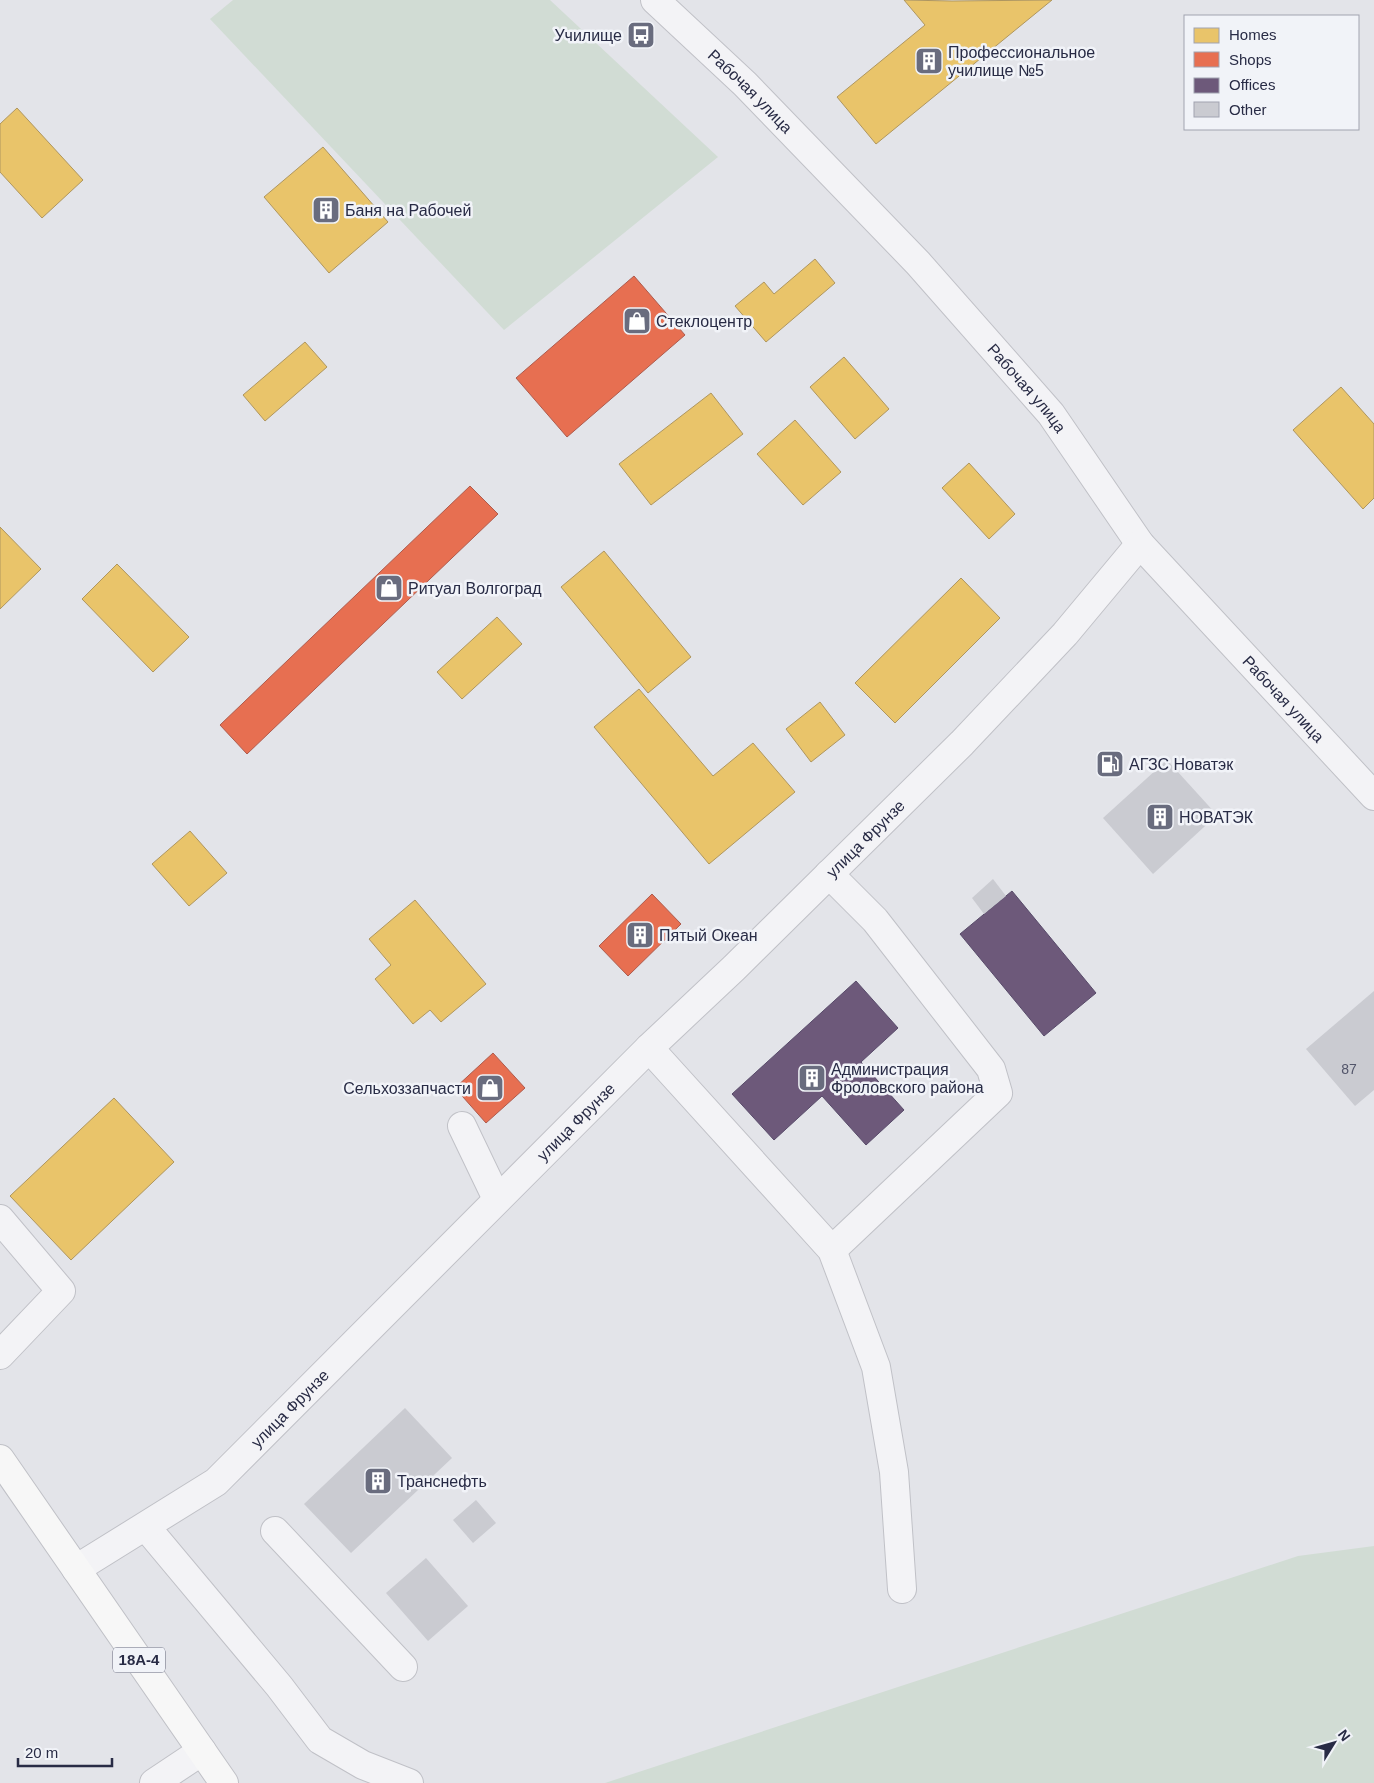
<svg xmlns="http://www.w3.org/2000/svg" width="1374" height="1783" viewBox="0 0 1374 1783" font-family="Helvetica,sans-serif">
<rect width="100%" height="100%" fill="#e3e4e9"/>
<g fill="#d1dcd4">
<path d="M233,0H550L718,157L504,330L210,19Z"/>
<path d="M1374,1546V1783H605L1298,1556Z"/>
</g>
<g fill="#e9c46a" stroke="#af965f">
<path d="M904,0L952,1L1052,0L876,144L837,97L925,25Z"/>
<path d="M17,108L83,180L42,218L0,172V124Z"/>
<path d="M323,147L388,222L329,273L264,197Z"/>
<path d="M815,259L835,283L766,342L735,306L764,282L774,294Z"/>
<path d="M305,342L327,367L265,421L243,395Z"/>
<path d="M844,357L889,409L855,439L810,387Z"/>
<path d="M1341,387L1374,424V498L1363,509L1293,430Z"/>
<path d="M711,393L743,434L651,505L619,464Z"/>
<path d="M795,420L841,472L803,505L757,454Z"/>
<path d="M969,463L1015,514L989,539L942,488Z"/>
<path d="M0,527L41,569L0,609Z"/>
<path d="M604,551L691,657L648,693L561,587Z"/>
<path d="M117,564L189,637L153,672L82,599Z"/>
<path d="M961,578L1000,618L895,723L855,683Z"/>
<path d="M497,617L522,644L462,699L437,672Z"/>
<path d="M639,689L713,776L753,743L795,792L709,864L594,727Z"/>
<path d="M820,702L845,735L811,762L786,729Z"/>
<path d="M190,831L227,873L189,906L152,864Z"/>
<path d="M415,900L486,984L441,1022L430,1010L413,1024L375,979L391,965L369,939Z"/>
<path d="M114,1098L174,1162L71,1260L10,1196Z"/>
</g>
<g fill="#e76f51" stroke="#ae5b4d">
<path d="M634,276L685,335L567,437L516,378Z"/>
<path d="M470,486L498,514L247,754L220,725Z"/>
<path d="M652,894L681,924L628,976L599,946Z"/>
<path d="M493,1053L525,1088L486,1123L455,1088Z"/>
</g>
<g fill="#6d597a" stroke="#584b6a">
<path d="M1012,891L1096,993L1044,1036L960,934Z"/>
<path d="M856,981L898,1028L861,1062L904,1110L866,1145L822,1096L774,1140L732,1094Z"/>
</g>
<g fill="#cacbd1">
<path d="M1167,760L1217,815L1153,874L1103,818Z"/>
<path d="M993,879L1006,896L984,914L972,898Z"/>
<path d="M1374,991V1090L1355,1106L1306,1049Z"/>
<path d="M405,1408L452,1458L351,1553L304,1504Z"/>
<path d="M476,1500L496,1523L473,1543L453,1520Z"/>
<path d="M426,1558L468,1606L428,1641L386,1593Z"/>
</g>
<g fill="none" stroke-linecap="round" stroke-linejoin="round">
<defs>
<g id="minor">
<path id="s1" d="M655,0L745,84L918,263L1051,414L1140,544L1374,796"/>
<path d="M829,874L875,920L991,1069L998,1093L832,1250"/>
<path d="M649,1048L832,1250L876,1367L894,1472L902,1589"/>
<path d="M462,1126L497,1199"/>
<path d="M0,1219L61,1291L0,1355"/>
<path d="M146,1527L279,1686L320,1740L363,1765L409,1783"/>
<path d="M275,1531L403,1667"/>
<path id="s2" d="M76,1569L216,1482L649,1048L734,968L962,743L1065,634L1140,544"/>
<path d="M154,1783L202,1751"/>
</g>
<path id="major" d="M0,1459L224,1783"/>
</defs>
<use href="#minor" stroke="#c0c1c7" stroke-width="30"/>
<use href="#major" stroke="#c0c1c7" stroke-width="30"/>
<use href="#minor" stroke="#f3f3f6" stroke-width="28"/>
<use href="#major" stroke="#f7f7f7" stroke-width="28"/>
</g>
<defs>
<symbol id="bus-square" viewBox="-11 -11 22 22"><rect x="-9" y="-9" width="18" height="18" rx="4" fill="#696c7e" stroke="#f1f3f8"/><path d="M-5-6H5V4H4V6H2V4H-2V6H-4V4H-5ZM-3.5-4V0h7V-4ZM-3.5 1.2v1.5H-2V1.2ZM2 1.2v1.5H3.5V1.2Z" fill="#fff"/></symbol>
<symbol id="building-square" viewBox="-11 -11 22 22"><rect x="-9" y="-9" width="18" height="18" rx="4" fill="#696c7e" stroke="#f1f3f8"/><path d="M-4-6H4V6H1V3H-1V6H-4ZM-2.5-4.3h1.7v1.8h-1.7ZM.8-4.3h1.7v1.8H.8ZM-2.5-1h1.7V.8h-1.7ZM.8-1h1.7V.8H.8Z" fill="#fff"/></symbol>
<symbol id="shop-square" viewBox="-11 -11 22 22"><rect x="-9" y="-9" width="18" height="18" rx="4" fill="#696c7e" stroke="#f1f3f8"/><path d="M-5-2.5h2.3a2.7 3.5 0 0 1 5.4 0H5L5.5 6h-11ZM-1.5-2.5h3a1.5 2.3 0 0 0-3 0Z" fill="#fff"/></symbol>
<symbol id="fuel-square" viewBox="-11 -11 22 22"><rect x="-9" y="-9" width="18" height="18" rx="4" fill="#696c7e" stroke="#f1f3f8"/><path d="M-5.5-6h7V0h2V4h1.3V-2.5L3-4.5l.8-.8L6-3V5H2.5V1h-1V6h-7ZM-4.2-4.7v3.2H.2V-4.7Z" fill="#fff"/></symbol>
</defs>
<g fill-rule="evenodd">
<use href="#bus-square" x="625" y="19" width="32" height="32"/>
<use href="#building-square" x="913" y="45" width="32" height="32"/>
<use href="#building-square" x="310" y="194" width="32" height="32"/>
<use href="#shop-square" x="621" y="305" width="32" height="32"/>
<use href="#shop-square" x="373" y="572" width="32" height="32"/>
<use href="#fuel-square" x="1094" y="748" width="32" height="32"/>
<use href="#building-square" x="1144" y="801" width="32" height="32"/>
<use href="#building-square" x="624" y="919" width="32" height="32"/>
<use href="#building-square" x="796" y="1062" width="32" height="32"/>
<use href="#shop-square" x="474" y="1072" width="32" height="32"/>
<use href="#building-square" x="362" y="1465" width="32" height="32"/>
</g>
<g text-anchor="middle" stroke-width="5" stroke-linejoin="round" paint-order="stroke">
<g font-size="14" fill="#52556a">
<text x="1349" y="1074">87</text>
</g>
<rect fill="#f1f3f8" stroke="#64677b" stroke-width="1" x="113" y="1647.5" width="52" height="25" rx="4"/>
<g font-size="15" font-weight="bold" fill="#282b45">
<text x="139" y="1665">18А-4</text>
</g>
<g font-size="16" fill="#282b45" stroke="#f1f3f8" text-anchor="start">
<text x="622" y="41" text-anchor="end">Училище</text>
<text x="948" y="58">Профессиональное<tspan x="948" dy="18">училище №5</tspan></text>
<text x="345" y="216">Баня на Рабочей</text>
<text x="656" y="327">Стеклоцентр</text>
<text x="408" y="594">Ритуал Волгоград</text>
<text x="1129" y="770">АГЗС Новатэк</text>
<text x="1179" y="823">НОВАТЭК</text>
<text x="659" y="941">Пятый Океан</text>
<text x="831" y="1075">Администрация<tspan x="831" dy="18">Фроловского района</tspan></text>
<text x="471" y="1094" text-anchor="end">Сельхоззапчасти</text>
<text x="397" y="1487">Транснефть</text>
</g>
<g font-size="16" fill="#282b45" stroke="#f1f3f8">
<text dy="6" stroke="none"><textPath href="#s1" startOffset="132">Рабочая улица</textPath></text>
<text dy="6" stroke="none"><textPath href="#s1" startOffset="538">Рабочая улица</textPath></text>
<text dy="6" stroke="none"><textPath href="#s1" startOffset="942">Рабочая улица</textPath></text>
<text dy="6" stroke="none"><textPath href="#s2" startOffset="1079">улица Фрунзе</textPath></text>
<text dy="6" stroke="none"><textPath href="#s2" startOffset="674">улица Фрунзе</textPath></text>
<text dy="6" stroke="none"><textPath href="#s2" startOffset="269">улица Фрунзе</textPath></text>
</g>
</g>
<rect x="1184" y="15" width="175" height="115" fill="#f1f3f8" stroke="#a1a3b0"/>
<rect x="1194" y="28" width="25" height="15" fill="#e9c46a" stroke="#a1a3b0"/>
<text x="1229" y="40" font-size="15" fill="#282b45">Homes</text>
<rect x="1194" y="52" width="25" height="15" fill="#e76f51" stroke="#a1a3b0"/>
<text x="1229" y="65" font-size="15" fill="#282b45">Shops</text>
<rect x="1194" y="78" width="25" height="15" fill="#6d597a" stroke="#a1a3b0"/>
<text x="1229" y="90" font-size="15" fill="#282b45">Offices</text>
<rect x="1194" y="102" width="25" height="15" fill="#cacbd1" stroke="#a1a3b0"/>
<text x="1229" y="115" font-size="15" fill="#282b45">Other</text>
<g transform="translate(1334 1743) rotate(53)" stroke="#f1f3f8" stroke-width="4" paint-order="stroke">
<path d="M0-4L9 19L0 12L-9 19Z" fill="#282b45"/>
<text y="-8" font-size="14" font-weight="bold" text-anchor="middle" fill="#282b45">N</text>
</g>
<path d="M18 1758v8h94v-8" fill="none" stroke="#282b45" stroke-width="2.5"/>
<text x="25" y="1758" font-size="15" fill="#282b45" stroke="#f1f3f8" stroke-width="4" paint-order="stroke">20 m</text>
</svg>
